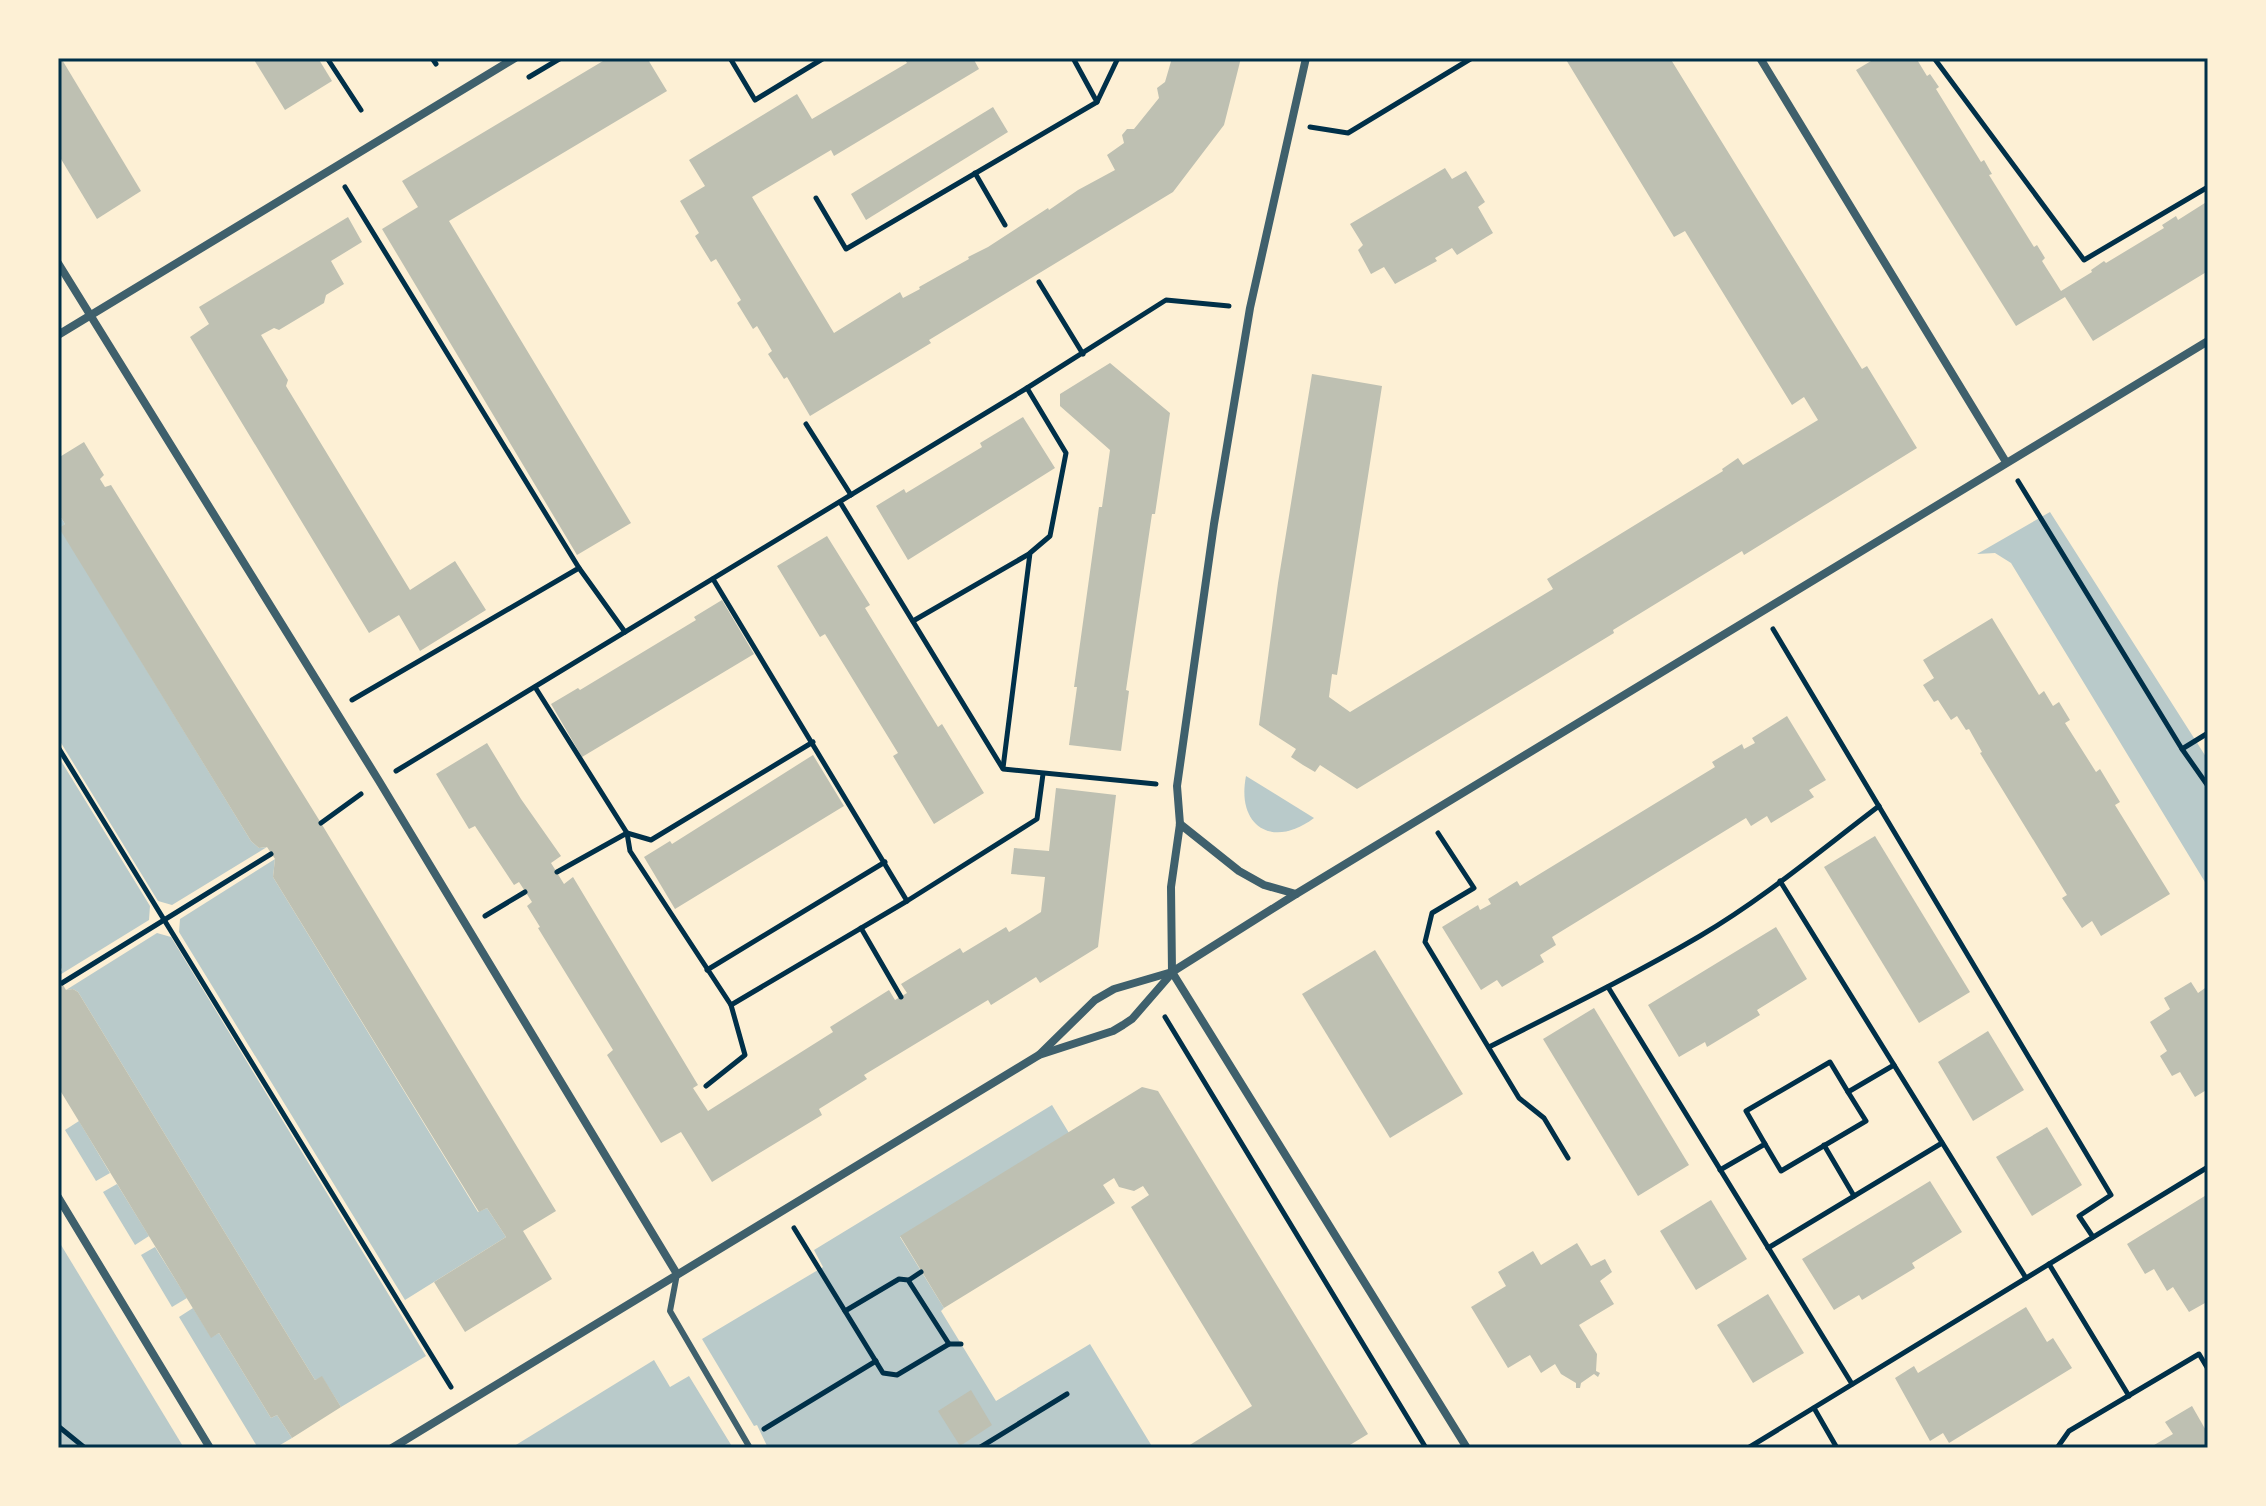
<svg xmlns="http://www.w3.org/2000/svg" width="2266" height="1506" viewBox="0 0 2266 1506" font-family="Rubik,sans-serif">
<rect width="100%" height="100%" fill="#fdf0d5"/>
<g fill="#b9caca">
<path d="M2050,512L2208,760V887L2011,563L1995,553L1977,554Z"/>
<path d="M58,513L65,524L60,528L251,841L259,848L267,847L172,905L158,901L58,738Z"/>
<path d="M58,756L150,906L149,920L58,976L62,970L58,959Z"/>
<path d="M1246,776L1314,818C1273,849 1236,827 1246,776Z"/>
<path d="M275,859L273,877L478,1212L487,1208L506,1237L405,1300L179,932L180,919Z"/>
<path d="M157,933L171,937L426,1356L341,1407L322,1377L315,1380L78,992L73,989L66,990Z"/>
<path d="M1052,1105L1069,1133L900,1237L944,1308L941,1311L996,1401L1090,1344L1153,1448H768L757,1425L754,1426L702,1339L823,1267L814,1250Z"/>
<path d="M79,1121L110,1173L96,1181L65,1130Z"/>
<path d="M117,1184L149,1236L135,1245L103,1192Z"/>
<path d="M58,1240L184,1448H58Z"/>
<path d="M155,1247L187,1298L172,1307L141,1255Z"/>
<path d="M193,1308L211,1337L219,1333L271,1418L277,1415L292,1438L275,1448H258L179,1317Z"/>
<path d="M654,1360L670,1387L689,1376L733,1448H511Z"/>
</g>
<g fill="#bec0b2">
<path d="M58,58H61L141,191L97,219L58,154Z"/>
<path d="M253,58H318L332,81L285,110Z"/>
<path d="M608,58H647L667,91L449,221L631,523L577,555L382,229L418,207L402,181Z"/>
<path d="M904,58H973L979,69L834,156L831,150L752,197L834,333L900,292L903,298L920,289L919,287L969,259L968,257L988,247L1048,208L1049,210L1078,190L1115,170L1107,155L1124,143L1122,135L1127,129H1134L1159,98L1157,88L1165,82L1172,58H1241L1224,125L1173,192L929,340L931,343L810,416L787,377L784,379L768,354L772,351L757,326L753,329L737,303L741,300L716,259L711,262L695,236L699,233L680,201L705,186L689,160L797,94L812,119L907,63Z"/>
<path d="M1565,58H1670L1862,369L1867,366L1917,448L1744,555L1742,551L1613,630L1614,633L1357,789L1320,765L1315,772L1303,765L1291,757L1296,749L1259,725L1278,583L1312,374L1382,386L1337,675L1332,674L1329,697L1350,712L1553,589L1547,579L1723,471L1722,469L1738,458L1743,465L1818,420L1804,397L1792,405L1685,231L1674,237Z"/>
<path d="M1876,58H1916L1927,76L1930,74L1939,87L1936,89L1981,162L1984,160L1992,174L1989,175L2034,247L2037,245L2045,258L2042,261L2061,291L2092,272L2091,270L2104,261L2106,263L2164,228L2162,225L2176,216L2178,220L2208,201V271L2093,341L2065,297L2016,326L1856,70Z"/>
<path d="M993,107L1008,132L866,220L851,194Z"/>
<path d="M1445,168L1452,179L1466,171L1485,202L1478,207L1493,233L1457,255L1452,248L1435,258L1437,261L1395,284L1384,267L1371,274L1358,250L1363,245L1350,224Z"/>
<path d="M348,217L362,242L331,261L344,284L326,295L324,303L279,330L274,328L261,335L288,380L286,386L410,590L455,561L486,610L420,651L399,615L369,633L190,337L209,324L199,307Z"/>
<path d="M1110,363L1170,413L1155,514H1152L1126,690L1129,691L1121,751L1069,745L1077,687H1074L1099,507H1102L1110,450L1060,406V394Z"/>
<path d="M1023,417L1055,468L908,560L876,506L904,489L906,493L982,447L980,443Z"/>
<path d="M84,442L104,475L100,479L105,487L111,485L321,823L556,1211L523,1231L552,1279L465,1332L434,1282L506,1237L487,1208L479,1212L273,877L275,859L267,847L259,848L251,841L59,528L65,524L58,513V458Z"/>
<path d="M827,536L870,605L865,608L938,727L942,724L984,793L934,824L893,756L898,753L825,634L820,637L777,566Z"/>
<path d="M722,600L754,654L582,757L551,704L578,688L580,690L696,620L694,617Z"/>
<path d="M1992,618L2039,695L2044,691L2053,706L2059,702L2070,720L2065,723L2096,772L2100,769L2120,802L2115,805L2170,894L2101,936L2092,921L2082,928L2062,898L2067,895L1980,753L1982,752L1969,729L1966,730L1957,716L1951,720L1938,700L1934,702L1923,685L1934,678L1923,660Z"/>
<path d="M1787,716L1826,780L1809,790L1814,797L1771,823L1767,816L1751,826L1746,818L1552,937L1556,945L1540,955L1544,962L1502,987L1497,980L1481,990L1442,927L1478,905L1480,910L1491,904L1488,899L1517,881L1520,886L1715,767L1712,762L1742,744L1744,749L1755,743L1752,738Z"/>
<path d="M487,743L521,799L561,856L551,863L564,884L573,877L698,1085L693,1088L708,1111L833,1032L830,1027L889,990L895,1000L907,993L901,984L960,948L963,953L1006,927L1009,932L1041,912L1045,877L1011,874L1014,848L1049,851L1056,788L1116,795L1098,947L1040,983L1036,977L991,1005L988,1000L864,1075L867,1079L819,1109L822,1115L712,1182L681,1132L661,1143L607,1055L613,1050L538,928L540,927L527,906L532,902L519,882L514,885L475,826L469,829L436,774Z"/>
<path d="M813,755L844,806L675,909L644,857L670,841L672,844Z"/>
<path d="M1875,836L1970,992L1919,1023L1824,867Z"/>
<path d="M1776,927L1807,979L1757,1010L1760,1015L1707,1047L1705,1042L1679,1057L1648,1005Z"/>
<path d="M1375,950L1463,1094L1390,1138L1302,994Z"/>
<path d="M58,959L62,965L59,978L66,990L73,989L78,992L315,1380L322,1376L341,1407L292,1438L277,1415L271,1418L219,1333L211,1338L58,1087Z"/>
<path d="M2191,982L2198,993L2208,986V1089L2195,1097L2180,1072L2172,1076L2160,1056L2167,1051L2150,1022L2170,1009L2164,998Z"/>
<path d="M1594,1008L1689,1165L1638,1196L1543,1039Z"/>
<path d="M1988,1031L2024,1090L1973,1121L1938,1062Z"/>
<path d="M1142,1087L1158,1091L1368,1434L1345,1448H1185L1252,1406L1131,1207L1149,1195L1143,1186L1134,1191L1119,1187L1114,1178L1103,1185L1115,1203L944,1308L900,1236Z"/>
<path d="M2047,1127L2082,1185L2032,1216L1996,1157Z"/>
<path d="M1930,1181L1962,1232L1912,1263L1915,1268L1862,1300L1859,1295L1834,1310L1802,1259Z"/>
<path d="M2208,1194V1308L2205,1303L2189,1312L2173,1287L2167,1291L2154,1269L2145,1274L2127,1244Z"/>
<path d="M1711,1200L1747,1259L1696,1290L1660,1231Z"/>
<path d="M1577,1243L1591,1266L1605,1259L1612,1272L1600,1281L1614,1304L1579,1325L1597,1354L1596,1371L1600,1373L1598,1377L1594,1374L1581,1383L1580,1388H1576V1383L1561,1374L1555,1364L1541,1373L1530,1355L1508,1368L1471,1307L1506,1286L1498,1272L1533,1251L1541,1265Z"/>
<path d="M1768,1294L1804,1353L1753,1383L1717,1325Z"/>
<path d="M2026,1307L2047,1342L2053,1338L2072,1368L1949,1443L1943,1433L1930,1441L1895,1378L1914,1366L1918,1373Z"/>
<path d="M971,1390L992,1425L960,1446L938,1411Z"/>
<path d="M2192,1406L2208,1434V1444L2202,1448H2149L2173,1434L2165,1422Z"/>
</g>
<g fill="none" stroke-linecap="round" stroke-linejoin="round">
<g stroke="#003049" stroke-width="5">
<path d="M327,58L361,110"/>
<path d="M432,58L436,64"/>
<path d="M730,58L755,100L824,58"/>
<path d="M1934,58L2084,260L2208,187"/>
<path d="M529,77L561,58"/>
<path d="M1097,102L1118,58"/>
<path d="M1310,127L1348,133L1472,58"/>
<path d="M975,173L1005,225"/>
<path d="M345,187L579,568L352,700"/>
<path d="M816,198L846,249L1097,102L1073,58"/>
<path d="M1039,282L1083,354"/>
<path d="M806,424L851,495"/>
<path d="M2018,481L2182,749L2208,786"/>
<path d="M840,502L1003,769L1156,784"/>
<path d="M579,568L625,632"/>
<path d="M713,579L907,901"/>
<path d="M913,621L1029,554"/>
<path d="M1773,629L2111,1195L2079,1216L2093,1237"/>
<path d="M535,687L627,833L630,851L731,1005L907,901L1037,819L1043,774"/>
<path d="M58,747L451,1387"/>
<path d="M2182,749L2208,733"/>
<path d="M1003,768L1030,553L1050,536L1066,453L1027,388"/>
<path d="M396,771L1027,388L1166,300L1229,306"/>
<path d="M321,823L361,794"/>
<path d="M1438,833L1474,888L1432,913L1425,942L1519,1098L1544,1118L1568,1158"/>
<path d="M557,872L627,833L651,840L813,742"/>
<path d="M1780,881L2026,1278"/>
<path d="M485,916L525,892"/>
<path d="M861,928L901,997"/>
<path d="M707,970L885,862"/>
<path d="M62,983L271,854"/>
<path d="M1608,987L1852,1384"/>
<path d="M1165,1017L1426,1448"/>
<path d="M1489,1047C1560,1011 1632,976 1700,936C1763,899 1821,850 1879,806"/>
<path d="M706,1086L745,1055L731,1005"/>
<path d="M1765,1144L1781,1171L1866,1121L1848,1092"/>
<path d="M1824,1145L1854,1196"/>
<path d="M1720,1170L1765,1144L1746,1111L1830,1062L1848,1092L1894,1065"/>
<path d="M794,1228L883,1373L897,1375L949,1344"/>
<path d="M1768,1248L1942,1143"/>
<path d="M2049,1264L2129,1396"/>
<path d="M909,1280L921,1272"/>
<path d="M845,1311L899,1279L908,1280L949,1344H961"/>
<path d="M1814,1408L1837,1448"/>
<path d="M58,1426L85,1448"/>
<path d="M764,1429L876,1361"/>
<path d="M979,1448L1067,1394"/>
<path d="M1748,1448L2208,1167"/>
<path d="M2057,1448L2069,1431L2199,1354L2208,1369"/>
</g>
<path stroke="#3f606c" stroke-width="6" d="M677,1274L670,1311L750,1448"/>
<g stroke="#3f606c" stroke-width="8">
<path d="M1760,58L2006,462"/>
<path d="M58,263L379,781L677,1274"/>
<path d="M58,335L515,58"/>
<path d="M1180,824L1239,871L1264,885L1296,894"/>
<path d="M1172,972L1171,887L1180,824L1177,786L1214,524L1250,308L1306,58"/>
<path d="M1172,972L1467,1448"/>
<path d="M1039,1055L1095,1000L1114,989L1172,972L1296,894L2208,341"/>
<path d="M58,1197L210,1448"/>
<path d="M392,1448L1039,1055L1113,1031L1123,1025L1132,1019L1172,973"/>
</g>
</g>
<rect width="2266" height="1506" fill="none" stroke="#fdf0d5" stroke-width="120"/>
<rect x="60" y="60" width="2146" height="1386" fill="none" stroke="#003049" stroke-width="3"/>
</svg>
